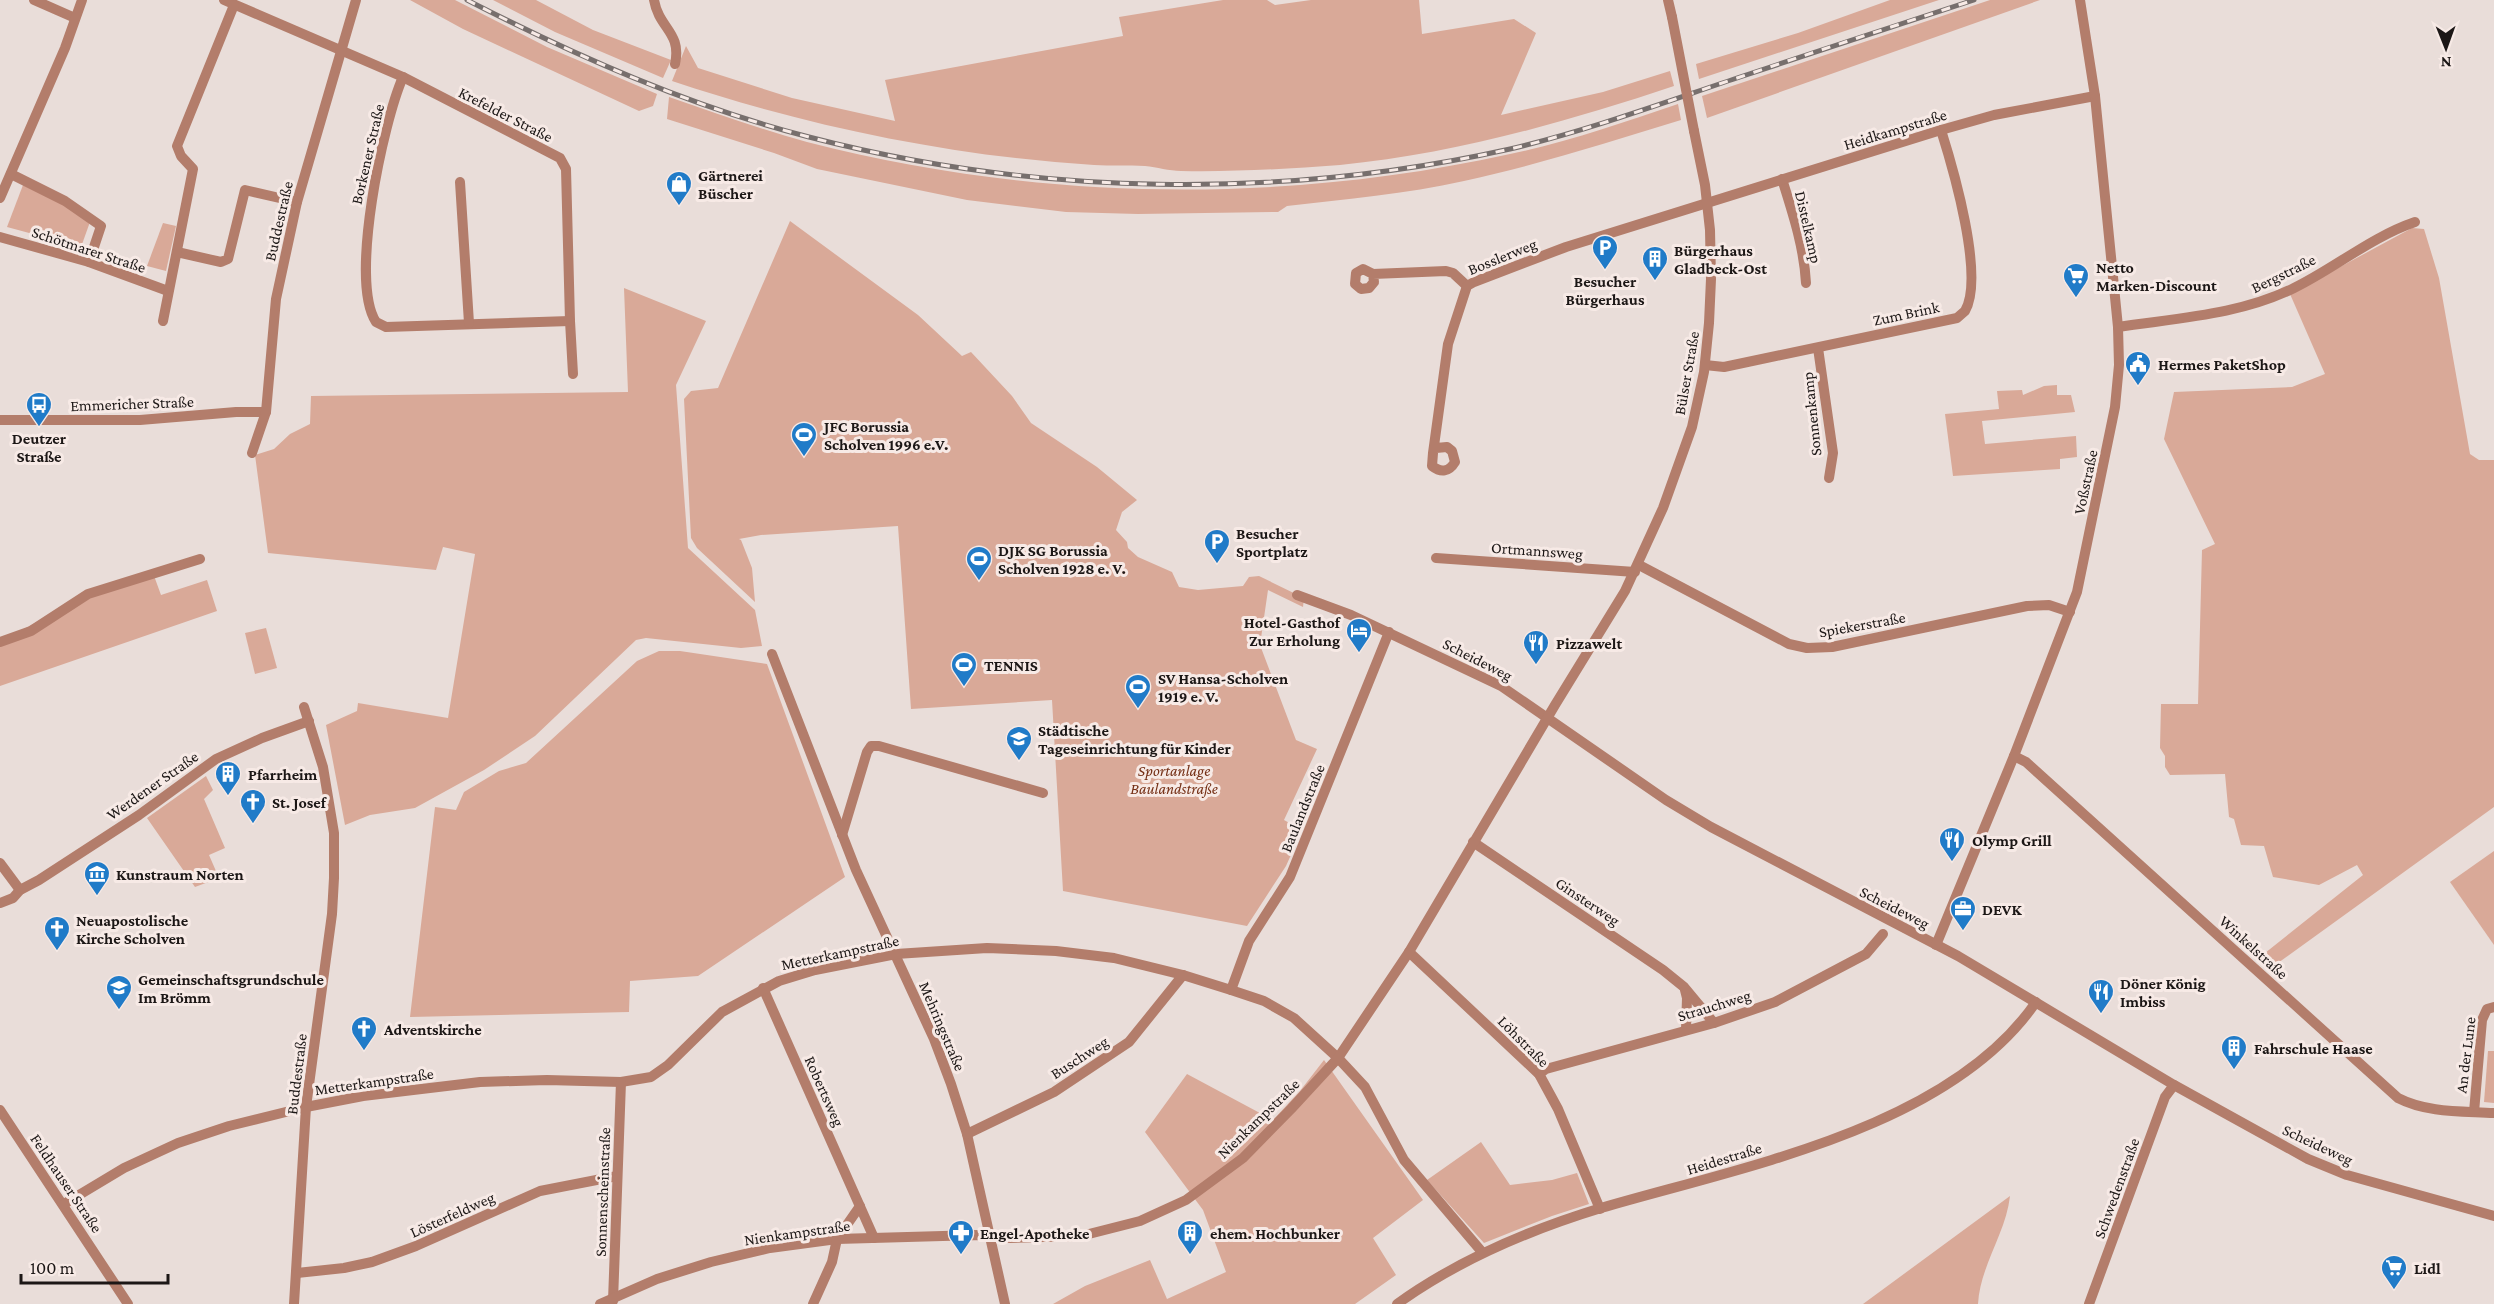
<svg xmlns="http://www.w3.org/2000/svg" width="2494" height="1304" viewBox="0 0 2494 1304" font-family="'Crimson Pro',serif">
<rect width="100%" height="100%" fill="#e9ddd9"/>
<g fill="#d9a998">
<path d="M410,0H455L547,47L657,94L653,106L639,111L463,29Z"/>
<path d="M493,0H536L593,30L671,60L663,78L555,32Z"/>
<path d="M1223,0H1267L1275,5L1311,0H1419L1422,34L1514,19L1536,33L1501,115L1603,92L1670,71L1674,86C1566,122 1454,154 1340,165C1287,169 1233,172 1181,171C1169,171 1157,167 1145,166C1128,165 1111,166 1094,165C951,156 807,126 672,81L686,46L698,68L792,98L895,121L885,80L1123,36L1119,17Z"/>
<path d="M1890,0H1939L1699,79L1696,64L1798,33Z"/>
<path d="M1990,0H2040L1707,118L1702,96Z"/>
<path d="M669,97C715,113 760,129 807,142C1036,201 1279,205 1510,154C1567,142 1622,123 1678,104L1681,120C1609,142 1538,165 1464,181C1406,194 1346,199 1287,206L1278,212L1138,214L1066,212L967,200L817,169L774,153L667,119Z"/>
<path d="M23,185L65,205L90,222L81,247L7,227Z"/>
<path d="M790,221L918,315L962,356L971,352L1012,396L1031,423L1097,467L1137,500L1122,512L1116,530L1127,542L1128,548L1138,557L1172,572L1179,587L1198,590L1243,586L1249,577L1259,576L1304,598L1303,607L1268,590L1260,645L1296,740L1317,749L1284,820L1302,830L1286,866L1247,926L1063,891L1052,700L911,709L898,526L761,535L739,539L741,540L752,568L755,602L697,548L691,538L684,399L691,391L718,388Z"/>
<path d="M163,223L176,226L166,271L147,266Z"/>
<path d="M2412,228L2424,229L2439,278L2470,454L2479,460H2494V807L2271,968L2260,957L2363,875L2357,865L2319,885L2273,877L2264,846L2241,845L2234,819L2229,817L2225,774L2170,775L2165,767V756L2160,748L2161,704H2198L2202,550L2215,544L2164,439L2174,392L2292,387L2325,374L2290,294Z"/>
<path d="M624,288L706,321L676,385L688,548L755,610L762,646L741,648L646,638L636,640L535,736L484,770L415,808L370,815L345,825L326,725L357,711L358,703L448,718L475,554L443,547L436,570L268,553L255,455L274,449L290,434L310,424L311,396L628,392Z"/>
<path d="M2057,385V395H2071L2075,412L1982,421L1985,444L2076,436L2077,457L2060,459V469L1953,476L1945,414L1999,409L1997,391L2022,390L2023,395L2044,386Z"/>
<path d="M153,573L161,595L207,580L217,611L0,686V642L88,594Z"/>
<path d="M266,628L277,668L255,674L245,633Z"/>
<path d="M659,651H680L767,664L845,877L698,976L630,981L629,1012L410,1017L435,807L456,810L464,792L499,771L526,763L637,661Z"/>
<path d="M206,776L213,790L204,799L225,848L209,855L219,878L195,887L147,818Z"/>
<path d="M2494,851V945L2450,882Z"/>
<path d="M2488,1051H2494V1103L2484,1102Z"/>
<path d="M1324,1060L1423,1200L1373,1238L1396,1275L1355,1304H1053L1085,1286L1150,1260L1167,1299L1226,1272L1203,1210L1145,1132L1187,1074L1273,1120L1300,1091Z"/>
<path d="M1481,1142L1510,1185L1552,1180L1577,1173L1589,1204L1552,1216L1484,1243L1427,1180Z"/>
<path d="M2010,1196C2006,1233 1980,1266 1978,1304H1863Z"/>
</g>
<g fill="none" stroke-linecap="round" stroke-linejoin="round">
<g stroke="#b37d6b" stroke-width="10">
<path d="M34,0L75,18"/>
<path d="M224,0L403,77L560,158L566,169L570,321L573,374"/>
<path d="M654,0C659,29 682,32 675,64"/>
<path d="M1668,0L1672,17"/>
<path d="M403,77C383,122 349,281 376,322L386,327L570,321"/>
<path d="M11,174L65,201L101,226L89,262"/>
<path d="M1782,179C1793,214 1804,247 1806,283"/>
<path d="M460,182L469,323"/>
<path d="M0,198L65,48L82,0"/>
<path d="M0,237L89,262L168,291"/>
<path d="M177,252L221,262L228,259L245,190L297,202"/>
<path d="M1373,274L1374,282L1369,288L1361,289L1355,284L1356,273L1363,269L1373,274L1446,271L1453,273L1467,286"/>
<path d="M163,321L193,169L181,156L177,146L234,5"/>
<path d="M2118,327C2177,318 2240,315 2294,288C2335,268 2371,237 2415,222"/>
<path d="M1818,348L1833,453L1829,478"/>
<path d="M1705,365L1724,367L1957,318L1965,311C1985,277 1953,168 1941,130"/>
<path d="M0,420H140L236,412H266"/>
<path d="M1436,448L1447,447L1452,451L1455,462C1449,472 1441,473 1432,466L1433,453L1448,344L1467,286L1474,282L1566,247L1941,130L1994,115L2095,96"/>
<path d="M252,453L266,412L276,299L297,202L356,0"/>
<path d="M1436,558L1635,572"/>
<path d="M1639,565L1789,644L1807,648L1832,647L2027,606L2049,605L2070,612"/>
<path d="M1297,595L1351,615L1501,686L1666,800L1711,827L1958,956L2174,1085L2308,1159L2347,1175L2494,1216"/>
<path d="M0,642L31,631L88,594L200,559"/>
<path d="M772,654L856,870L934,1039L951,1084L967,1134L1005,1304"/>
<path d="M2014,756L2026,762L2398,1098C2427,1113 2462,1111 2494,1113"/>
<path d="M842,835L867,752L871,746H879L1043,793"/>
<path d="M1473,842L1663,970L1684,987L1714,1023"/>
<path d="M0,863L20,890"/>
<path d="M0,903L13,898L20,890L39,880L139,815L216,759L262,738L309,721"/>
<path d="M1936,945L2014,756L2077,592L2115,407L2119,365L2118,327L2095,96L2080,0"/>
<path d="M1409,952L1539,1074L1558,1109L1600,1209"/>
<path d="M763,988L874,1238"/>
<path d="M1231,990L1249,941L1290,877L1389,632"/>
<path d="M1685,990L1687,998L1686,1030"/>
<path d="M1539,1074L1546,1069L1714,1023L1775,1002L1866,954L1883,934"/>
<path d="M0,1110L128,1304"/>
<path d="M2474,1112L2482,1020L2487,1009L2494,1007"/>
<path d="M967,1134L1054,1092L1129,1042L1183,975"/>
<path d="M64,1204L124,1168L178,1143L229,1126L306,1107L363,1096L480,1082L547,1080L621,1082L651,1077L668,1065L722,1012L779,981L815,970L896,954L987,948L1056,951L1114,958L1183,975L1231,990L1264,1001L1294,1018L1338,1058L1365,1087L1404,1160L1482,1252"/>
<path d="M297,1273L344,1268L372,1262L416,1246L540,1191L617,1176"/>
<path d="M613,1301L621,1082"/>
<path d="M294,1304L306,1107L332,914L334,878V833L323,767L304,707"/>
<path d="M600,1304L657,1279L711,1262L770,1248L837,1239L978,1235L1010,1238L1081,1236L1140,1221L1186,1200L1243,1158L1291,1109L1338,1058L1409,952L1555,705L1625,591L1663,508L1692,427L1704,372L1709,323L1711,279L1710,230L1705,185L1694,131"/>
<path d="M813,1304L832,1262L837,1239L860,1206"/>
<path d="M1397,1304C1458,1260 1529,1230 1601,1208C1740,1167 1949,1129 2036,1002"/>
<path d="M2089,1304L2165,1097L2174,1085"/>
</g>
<defs>
<path id="rail" d="M467,0C576,56 689,106 809,137C1036,196 1281,200 1510,149C1590,130 1665,102 1743,76C1820,50 1897,25 1974,0"/>
</defs>
<use href="#rail" stroke="#776f6d" stroke-width="5"/>
<use href="#rail" stroke="#f7eae6" stroke-width="3" stroke-dasharray="9" stroke-linecap="butt"/>
<path stroke="#b37d6b" stroke-width="10" d="M1672,17L1694,131"/>
</g>
<defs>
<symbol id="shop-pin" viewBox="-11 -11 22 30"><path d="M0 17L-7.5 6A9.5 9.5 0 1 1 7.5 6Z" fill="#207bc8" stroke="#f7eae6"/><path d="M-5-2.5h2.3a2.7 3.5 0 0 1 5.4 0H5L5.5 6h-11ZM-1.5-2.5h3a1.5 2.3 0 0 0-3 0Z" fill="#fff"/></symbol>
<symbol id="parking-pin" viewBox="-11 -11 22 30"><path d="M0 17L-7.5 6A9.5 9.5 0 1 1 7.5 6Z" fill="#207bc8" stroke="#f7eae6"/><path d="M-3.5-5.5H1a3.5 3.5 0 0 1 0 7H-1V5.5H-3.5ZM-1-3.4V-.6H.8a1.4 1.4 0 0 0 0-2.8Z" fill="#fff"/></symbol>
<symbol id="building-pin" viewBox="-11 -11 22 30"><path d="M0 17L-7.5 6A9.5 9.5 0 1 1 7.5 6Z" fill="#207bc8" stroke="#f7eae6"/><path d="M-4-6H4V6H1V3H-1V6H-4ZM-2.5-4.3h1.7v1.8h-1.7ZM.8-4.3h1.7v1.8H.8ZM-2.5-1h1.7V.8h-1.7ZM.8-1h1.7V.8H.8Z" fill="#fff"/></symbol>
<symbol id="supermarket-pin" viewBox="-11 -11 22 30"><path d="M0 17L-7.5 6A9.5 9.5 0 1 1 7.5 6Z" fill="#207bc8" stroke="#f7eae6"/><path d="M-6-5.5h2.5l.6 2H6L4.5 2H-2.5L-4.4-4H-6ZM-1.5 3.2a1.3 1.3 0 1 0 .1 0ZM3 3.2a1.3 1.3 0 1 0 .1 0Z" fill="#fff"/></symbol>
<symbol id="civic-pin" viewBox="-11 -11 22 30"><path d="M0 17L-7.5 6A9.5 9.5 0 1 1 7.5 6Z" fill="#207bc8" stroke="#f7eae6"/><path d="M-.6-6.5H3V-4.5H.6V-3L4-1V1h2V6H-6V1h2V-1L-.6-3ZM-1.2 2.5V6h2.4V2.5Z" fill="#fff"/></symbol>
<symbol id="bus-pin" viewBox="-11 -11 22 30"><path d="M0 17L-7.5 6A9.5 9.5 0 1 1 7.5 6Z" fill="#207bc8" stroke="#f7eae6"/><path d="M-5-6H5V4H4V6H2V4H-2V6H-4V4H-5ZM-3.5-4V0h7V-4ZM-3.5 1.2v1.5H-2V1.2ZM2 1.2v1.5H3.5V1.2Z" fill="#fff"/></symbol>
<symbol id="stadium-pin" viewBox="-11 -11 22 30"><path d="M0 17L-7.5 6A9.5 9.5 0 1 1 7.5 6Z" fill="#207bc8" stroke="#f7eae6"/><path d="M0-5a6.5 5 0 1 0 0 10a6.5 5 0 1 0 0-10ZM-3.5-1.8h7v3.6h-7Z" fill="#fff"/></symbol>
<symbol id="hotel-pin" viewBox="-11 -11 22 30"><path d="M0 17L-7.5 6A9.5 9.5 0 1 1 7.5 6Z" fill="#207bc8" stroke="#f7eae6"/><path d="M-6-4.5h1.5V1H6V5H4.5V3h-9V5H-6ZM-4 0a1.8 1.8 0 1 1 3.6 0ZM.5 0V-2.5h3Q6-2.5 6 0Z" fill="#fff"/></symbol>
<symbol id="restaurant-pin" viewBox="-11 -11 22 30"><path d="M0 17L-7.5 6A9.5 9.5 0 1 1 7.5 6Z" fill="#207bc8" stroke="#f7eae6"/><path d="M-5-6h1v4h1v-4h1v4h1v-4h1v5L-1.5 .5V6h-2V.5L-5-1ZM5-6V6H3V1.5H1.5Q1.5-4 5-6Z" fill="#fff"/></symbol>
<symbol id="school-pin" viewBox="-11 -11 22 30"><path d="M0 17L-7.5 6A9.5 9.5 0 1 1 7.5 6Z" fill="#207bc8" stroke="#f7eae6"/><path d="M0-5L7-2L0 1L-7-2ZM-4 1L0 2.5L4 1V4Q0 6-4 4Z" fill="#fff"/></symbol>
<symbol id="church-pin" viewBox="-11 -11 22 30"><path d="M0 17L-7.5 6A9.5 9.5 0 1 1 7.5 6Z" fill="#207bc8" stroke="#f7eae6"/><path d="M-1.2-6h2.4v3.5h3.3v2.4h-3.3V6h-2.4V-.1h-3.3v-2.4h3.3Z" fill="#fff"/></symbol>
<symbol id="museum-pin" viewBox="-11 -11 22 30"><path d="M0 17L-7.5 6A9.5 9.5 0 1 1 7.5 6Z" fill="#207bc8" stroke="#f7eae6"/><path d="M0-6L6-3V-2H-6V-3ZM-5-1h2V3h-2ZM-1-1h2V3h-2ZM3-1h2V3H3ZM-6 4H6V6H-6Z" fill="#fff"/></symbol>
<symbol id="office-pin" viewBox="-11 -11 22 30"><path d="M0 17L-7.5 6A9.5 9.5 0 1 1 7.5 6Z" fill="#207bc8" stroke="#f7eae6"/><path d="M-6-3h4V-5.5h4V-3h4V5H-6ZM-1-4.5V-3h2v-1.5ZM-6 0V1H6V0Z" fill="#fff"/></symbol>
<symbol id="pharmacy-pin" viewBox="-11 -11 22 30"><path d="M0 17L-7.5 6A9.5 9.5 0 1 1 7.5 6Z" fill="#207bc8" stroke="#f7eae6"/><path d="M-2-6h4v4h4v4h-4v4h-4v-4h-4v-4h4Z" fill="#fff"/></symbol>
</defs>
<g fill-rule="evenodd">
<use href="#shop-pin" x="664" y="169" width="30" height="40"/>
<use href="#parking-pin" x="1590" y="233" width="30" height="40"/>
<use href="#building-pin" x="1640" y="244" width="30" height="40"/>
<use href="#supermarket-pin" x="2061" y="261" width="30" height="40"/>
<use href="#civic-pin" x="2123" y="349" width="30" height="40"/>
<use href="#bus-pin" x="24" y="390" width="30" height="40"/>
<use href="#stadium-pin" x="789" y="420" width="30" height="40"/>
<use href="#parking-pin" x="1202" y="527" width="30" height="40"/>
<use href="#stadium-pin" x="964" y="544" width="30" height="40"/>
<use href="#hotel-pin" x="1344" y="616" width="30" height="40"/>
<use href="#restaurant-pin" x="1521" y="628" width="30" height="40"/>
<use href="#stadium-pin" x="949" y="650" width="30" height="40"/>
<use href="#stadium-pin" x="1123" y="672" width="30" height="40"/>
<use href="#school-pin" x="1004" y="724" width="30" height="40"/>
<use href="#building-pin" x="213" y="759" width="30" height="40"/>
<use href="#church-pin" x="238" y="787" width="30" height="40"/>
<use href="#restaurant-pin" x="1937" y="825" width="30" height="40"/>
<use href="#museum-pin" x="82" y="859" width="30" height="40"/>
<use href="#office-pin" x="1948" y="894" width="30" height="40"/>
<use href="#church-pin" x="42" y="914" width="30" height="40"/>
<use href="#school-pin" x="104" y="973" width="30" height="40"/>
<use href="#restaurant-pin" x="2086" y="977" width="30" height="40"/>
<use href="#church-pin" x="349" y="1014" width="30" height="40"/>
<use href="#building-pin" x="2219" y="1033" width="30" height="40"/>
<use href="#pharmacy-pin" x="946" y="1218" width="30" height="40"/>
<use href="#building-pin" x="1175" y="1218" width="30" height="40"/>
<use href="#supermarket-pin" x="2379" y="1253" width="30" height="40"/>
</g>
<g text-anchor="middle" stroke-width="6" stroke-linejoin="round" paint-order="stroke">
<g font-size="16" fill="#1c1716" stroke="#f7eae6">
<text transform="translate(506 114) rotate(27)" y="6">Krefelder Straße</text>
<text transform="translate(1895 129) rotate(-17)" y="6">Heidkampstraße</text>
<text transform="translate(367 154) rotate(-77)" y="6">Borkener Straße</text>
<text transform="translate(278 221) rotate(-77)" y="6">Buddestraße</text>
<text transform="translate(1809 227) rotate(77)" y="6">Distelkamp</text>
<text transform="translate(89 249) rotate(18)" y="6">Schötmarer Straße</text>
<text transform="translate(1502 256) rotate(-22)" y="6">Bosslerweg</text>
<text transform="translate(2283 273) rotate(-26)" y="6">Bergstraße</text>
<text transform="translate(1906 313) rotate(-12)" y="6">Zum Brink</text>
<text transform="translate(1686 373) rotate(-80)" y="6">Bülser Straße</text>
<text transform="translate(132 403) rotate(-2)" y="6">Emmericher Straße</text>
<text transform="translate(1811 414) rotate(-96)" y="6">Sonnenkamp</text>
<text transform="translate(2085 482) rotate(-78)" y="6">Voßstraße</text>
<text transform="translate(1537 550) rotate(4)" y="6">Ortmannsweg</text>
<text transform="translate(1862 624) rotate(-10)" y="6">Spiekerstraße</text>
<text transform="translate(1478 659) rotate(27)" y="6">Scheideweg</text>
<text transform="translate(152 785) rotate(-35)" y="6">Werdener Straße</text>
<text transform="translate(1302 808) rotate(-68)" y="6">Baulandstraße</text>
<text transform="translate(1588 901) rotate(34)" y="6">Ginsterweg</text>
<text transform="translate(1895 907) rotate(27)" y="6">Scheideweg</text>
<text transform="translate(2254 947) rotate(42)" y="6">Winkelstraße</text>
<text transform="translate(840 952) rotate(-12)" y="6">Metterkampstraße</text>
<text transform="translate(1714 1005) rotate(-17)" y="6">Strauchweg</text>
<text transform="translate(943 1026) rotate(67)" y="6">Mehringstraße</text>
<text transform="translate(1524 1041) rotate(45)" y="6">Löhstraße</text>
<text transform="translate(2465 1055) rotate(-83)" y="6">An der Lune</text>
<text transform="translate(1079 1057) rotate(-33)" y="6">Buschweg</text>
<text transform="translate(296 1074) rotate(-83)" y="6">Buddestraße</text>
<text transform="translate(374 1081) rotate(-8)" y="6">Metterkampstraße</text>
<text transform="translate(825 1091) rotate(66)" y="6">Robertsweg</text>
<text transform="translate(1258 1118) rotate(-44)" y="6">Nienkampstraße</text>
<text transform="translate(2318 1144) rotate(25)" y="6">Scheideweg</text>
<text transform="translate(1724 1158) rotate(-17)" y="6">Heidestraße</text>
<text transform="translate(67 1183) rotate(56)" y="6">Feldhauser Straße</text>
<text transform="translate(2116 1188) rotate(-70)" y="6">Schwedenstraße</text>
<text transform="translate(602 1192) rotate(-88)" y="6">Sonnenscheinstraße</text>
<text transform="translate(452 1214) rotate(-24)" y="6">Lösterfeldweg</text>
<text transform="translate(797 1232) rotate(-8)" y="6">Nienkampstraße</text>
</g>
<g font-size="16" font-weight="bold" fill="#1c1716" stroke="#f7eae6" text-anchor="start">
<text x="698" y="181">Gärtnerei<tspan x="698" dy="18">Büscher</tspan></text>
<text x="1674" y="256">Bürgerhaus<tspan x="1674" dy="18">Gladbeck-Ost</tspan></text>
<text x="2096" y="273">Netto<tspan x="2096" dy="18">Marken-Discount</tspan></text>
<text x="1605" y="287" text-anchor="middle">Besucher<tspan x="1605" dy="18">Bürgerhaus</tspan></text>
<text x="2158" y="370">Hermes PaketShop</text>
<text x="824" y="432">JFC Borussia<tspan x="824" dy="18">Scholven 1996 e.V.</tspan></text>
<text x="39" y="444" text-anchor="middle">Deutzer<tspan x="39" dy="18">Straße</tspan></text>
<text x="1236" y="539">Besucher<tspan x="1236" dy="18">Sportplatz</tspan></text>
<text x="998" y="556">DJK SG Borussia<tspan x="998" dy="18">Scholven 1928 e. V.</tspan></text>
<text x="1340" y="628" text-anchor="end">Hotel-Gasthof<tspan x="1340" dy="18">Zur Erholung</tspan></text>
<text x="1556" y="649">Pizzawelt</text>
<text x="984" y="671">TENNIS</text>
<text x="1158" y="684">SV Hansa-Scholven<tspan x="1158" dy="18">1919 e. V.</tspan></text>
<text x="1038" y="736">Städtische<tspan x="1038" dy="18">Tageseinrichtung für Kinder</tspan></text>
<text x="248" y="780">Pfarrheim</text>
<text x="272" y="808">St. Josef</text>
<text x="1972" y="846">Olymp Grill</text>
<text x="116" y="880">Kunstraum Norten</text>
<text x="1982" y="915">DEVK</text>
<text x="76" y="926">Neuapostolische<tspan x="76" dy="18">Kirche Scholven</tspan></text>
<text x="138" y="985">Gemeinschaftsgrundschule<tspan x="138" dy="18">Im Brömm</tspan></text>
<text x="2120" y="989">Döner König<tspan x="2120" dy="18">Imbiss</tspan></text>
<text x="384" y="1035">Adventskirche</text>
<text x="2254" y="1054">Fahrschule Haase</text>
<text x="980" y="1239">Engel-Apotheke</text>
<text x="1210" y="1239">ehem. Hochbunker</text>
<text x="2414" y="1274">Lidl</text>
</g>
<g font-size="16" font-style="italic" fill="#753016" stroke="#f7eae6">
<text x="1174" y="776">Sportanlage<tspan x="1174" dy="18">Baulandstraße</tspan></text>
</g>
</g>
<g transform="translate(2446 48) rotate(179)" stroke="#f7eae6" stroke-width="4.5" paint-order="stroke">
<path d="M0-4.5L10 22L0 15L-10 22Z" fill="#1c1716"/>
<text y="-9" font-size="16" font-weight="bold" text-anchor="middle" fill="#1c1716">N</text>
</g>
<path d="M21 1274v9h147v-9" fill="none" stroke="#1c1716" stroke-width="3"/>
<text x="30" y="1274" font-size="18" fill="#1c1716" stroke="#f7eae6" stroke-width="4.5" paint-order="stroke">100 m</text>
</svg>
